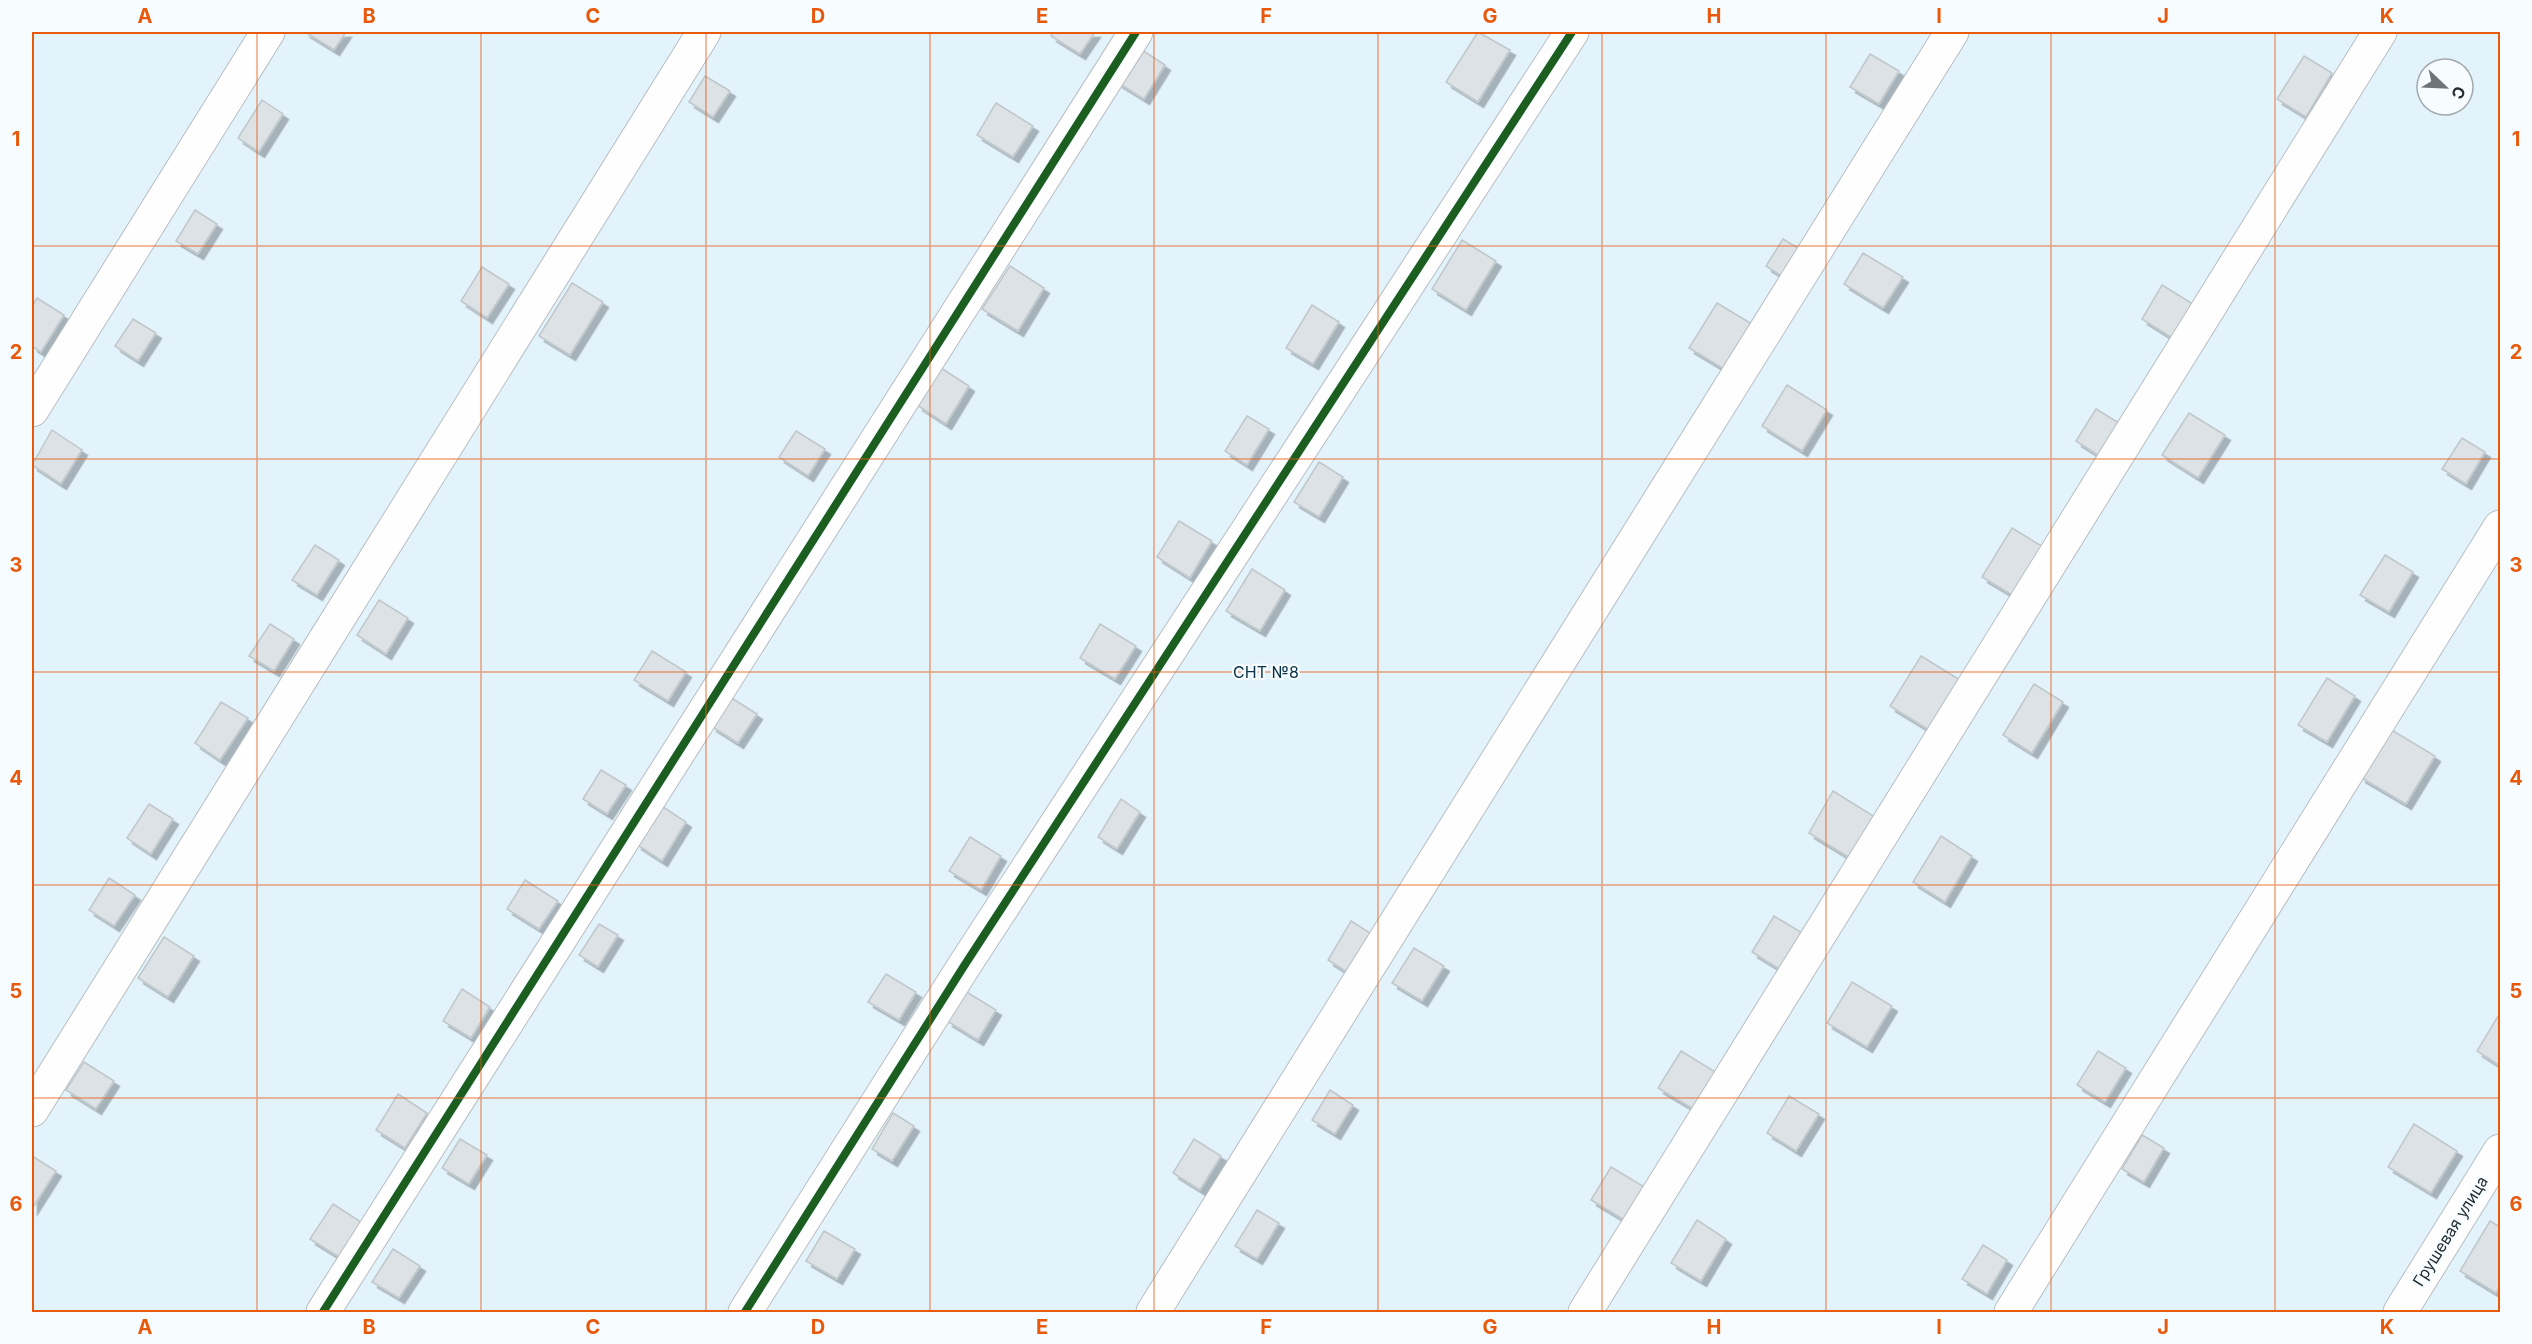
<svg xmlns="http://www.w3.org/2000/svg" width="2532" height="1344" viewBox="0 0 2532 1344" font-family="Inter,sans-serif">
<defs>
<filter id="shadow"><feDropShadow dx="5.5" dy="5.5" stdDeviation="0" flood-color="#0004"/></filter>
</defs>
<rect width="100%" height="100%" fill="#f8fbfd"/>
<path fill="#e3f3fc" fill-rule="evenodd" d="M32,32H2500V1312H32ZM2427,69H2463V105H2427Z"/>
<g fill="#dce2e6" stroke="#c0c7ca" stroke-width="1.5" filter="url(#shadow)">
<path d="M305,32H346L334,50Z"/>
<path d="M1054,32H1095L1080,54L1051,36Z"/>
<path d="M1478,32L1510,50L1478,102L1446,82Z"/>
<path d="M1139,48L1165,65L1144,99L1117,82Z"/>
<path d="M1870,54L1899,71L1879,104L1850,87Z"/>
<path d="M2304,56L2332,73L2306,117L2277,99Z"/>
<path d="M705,76L730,91L713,117L689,102Z"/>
<path d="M262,100L283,114L259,152L238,138Z"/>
<path d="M996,103L1033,126L1013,157L977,135Z"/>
<path d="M195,210L217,224L198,254L176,241Z"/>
<path d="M1783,239L1805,252L1788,280L1766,266Z"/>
<path d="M1462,240L1496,261L1466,310L1432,289Z"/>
<path d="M1863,253L1903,277L1883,308L1844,284Z"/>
<path d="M1010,266L1044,288L1018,331L982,309Z"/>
<path d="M482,267L509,284L487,318L461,301Z"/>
<path d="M572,283L603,302L570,355L539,336Z"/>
<path d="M2162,285L2198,307L2177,341L2142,319Z"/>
<path d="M37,298L64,315L41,352L32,346V306Z"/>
<path d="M1717,303L1752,324L1724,369L1689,348Z"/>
<path d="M1312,305L1339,322L1313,364L1286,348Z"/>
<path d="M133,319L156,333L138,361L115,346Z"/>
<path d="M941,368L969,386L946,424L917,405Z"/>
<path d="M1787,385L1827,410L1802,451L1762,426Z"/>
<path d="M2096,409L2124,426L2104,459L2076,441Z"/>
<path d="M2189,413L2225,435L2198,478L2162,455Z"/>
<path d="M1247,416L1269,429L1247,465L1225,451Z"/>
<path d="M52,430L82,450L61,484L32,465Z"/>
<path d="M796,431L825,449L808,476L779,457Z"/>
<path d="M2462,438L2485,452L2466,484L2442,469Z"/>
<path d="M1319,462L1343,477L1319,517L1294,502Z"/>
<path d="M1179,521L1212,541L1190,578L1157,557Z"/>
<path d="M2012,528L2048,550L2019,599L1982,577Z"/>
<path d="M315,545L339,560L317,595L292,580Z"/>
<path d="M2385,555L2413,572L2389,612L2360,595Z"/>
<path d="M1252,569L1285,590L1260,631L1226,611Z"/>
<path d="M379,600L408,618L386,654L357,635Z"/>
<path d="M270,624L294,639L274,671L249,656Z"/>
<path d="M1100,624L1136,646L1115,679L1080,658Z"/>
<path d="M652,651L686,672L668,701L634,680Z"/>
<path d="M1921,656L1965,683L1934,733L1890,706Z"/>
<path d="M2327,678L2355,696L2327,742L2298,725Z"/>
<path d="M2034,684L2063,702L2032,753L2003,735Z"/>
<path d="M730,697L757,714L738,743L711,726Z"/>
<path d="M221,702L248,718L220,760L195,743Z"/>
<path d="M2390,729L2435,756L2406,804L2360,777Z"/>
<path d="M601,770L626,785L607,814L583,799Z"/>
<path d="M1833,791L1875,817L1850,858L1809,833Z"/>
<path d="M1121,799L1140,812L1117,849L1098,837Z"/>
<path d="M149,804L173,819L151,854L127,838Z"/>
<path d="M660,805L686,822L662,861L636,844Z"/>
<path d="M1941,836L1972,856L1945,902L1913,882Z"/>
<path d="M970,837L1001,856L981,890L949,871Z"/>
<path d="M109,878L135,895L114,926L89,910Z"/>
<path d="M525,880L558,901L539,929L507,909Z"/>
<path d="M1774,916L1804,934L1781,970L1752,952Z"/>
<path d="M1351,921L1370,933L1347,972L1328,960Z"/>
<path d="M599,924L618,935L598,967L579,955Z"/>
<path d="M164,937L194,956L168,997L138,978Z"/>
<path d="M1414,948L1444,966L1422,1001L1392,983Z"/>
<path d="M886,974L916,992L899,1020L868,1002Z"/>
<path d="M1852,982L1892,1006L1867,1047L1827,1023Z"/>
<path d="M462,989L490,1007L471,1038L443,1021Z"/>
<path d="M965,991L996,1010L978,1040L947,1021Z"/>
<path d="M2500,1013V1066L2477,1051Z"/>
<path d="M1681,1051L1717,1073L1695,1110L1658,1088Z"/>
<path d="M2098,1051L2126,1068L2105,1102L2077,1085Z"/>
<path d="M84,1062L114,1081L96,1109L66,1090Z"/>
<path d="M1330,1090L1353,1105L1335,1134L1312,1120Z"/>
<path d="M398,1094L427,1113L405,1148L376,1130Z"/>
<path d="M1789,1096L1819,1114L1796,1151L1767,1133Z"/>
<path d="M893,1113L914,1126L892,1161L872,1149Z"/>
<path d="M2414,1124L2457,1151L2431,1193L2388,1167Z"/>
<path d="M2142,1135L2164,1148L2144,1182L2122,1169Z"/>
<path d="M460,1139L487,1155L469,1184L442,1168Z"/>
<path d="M1194,1139L1221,1156L1200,1190L1173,1173Z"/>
<path d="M32,1156L56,1171L32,1209Z"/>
<path d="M1611,1167L1646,1188L1626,1221L1591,1200Z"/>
<path d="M333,1204L361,1222L339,1257L310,1239Z"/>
<path d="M1257,1210L1279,1223L1257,1259L1235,1246Z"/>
<path d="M1697,1220L1726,1239L1701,1281L1671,1263Z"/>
<path d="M2490,1221L2500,1227V1286L2496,1293L2460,1271Z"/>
<path d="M824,1231L855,1249L837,1279L806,1261Z"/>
<path d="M1983,1245L2007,1260L1987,1294L1962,1279Z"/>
<path d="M393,1249L420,1266L399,1298L372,1282Z"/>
</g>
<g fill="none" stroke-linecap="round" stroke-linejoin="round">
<defs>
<g id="minor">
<path d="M32,410L268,32"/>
<path d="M32,1110L704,32"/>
<path d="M323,1312L1136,32"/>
<path d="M745,1312L964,966L1572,32"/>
<path d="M1153,1312L1952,32"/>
<path d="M1585,1312L2380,32"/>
<path d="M2011,1312L2500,527"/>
<path d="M2400,1312L2500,1151"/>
</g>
</defs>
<use href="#minor" stroke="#b8bec2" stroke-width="35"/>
<use href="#minor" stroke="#fefeff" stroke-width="33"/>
<defs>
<g id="cycleway">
<path d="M323,1312L1136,32"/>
<path d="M745,1312L964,966L1572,32"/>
</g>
</defs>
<use href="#cycleway" stroke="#f6fcff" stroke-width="11"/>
<use href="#cycleway" stroke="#1b5e20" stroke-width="8"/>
</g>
<path fill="none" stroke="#e8590c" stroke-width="1.5" stroke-opacity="0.55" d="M257,32V1312M481,32V1312M706,32V1312M930,32V1312M1154,32V1312M1378,32V1312M1602,32V1312M1826,32V1312M2051,32V1312M2275,32V1312M32,246H2500M32,459H2500M32,672H2500M32,885H2500M32,1098H2500"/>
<g text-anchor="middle" stroke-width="4.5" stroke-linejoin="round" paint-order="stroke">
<g font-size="16" fill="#0b3244" stroke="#f6fcff">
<text x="1266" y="678">СНТ №8</text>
</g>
<g font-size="16" fill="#232d32" stroke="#f6fcff">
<text transform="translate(2450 1231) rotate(-58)" y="6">Грушевая улица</text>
</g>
</g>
<rect width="2532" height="1344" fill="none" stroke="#f6fcff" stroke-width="66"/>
<g transform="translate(2445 87) rotate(113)"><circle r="28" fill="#f6fcff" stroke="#a2a9ad" stroke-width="1.5"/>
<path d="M0-4.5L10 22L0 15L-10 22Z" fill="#6e7579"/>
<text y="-9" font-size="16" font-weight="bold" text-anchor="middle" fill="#232d32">С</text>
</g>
<rect x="33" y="33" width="2466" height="1278" fill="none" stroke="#e8590c" stroke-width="2"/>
<g font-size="20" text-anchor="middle" font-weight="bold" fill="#e8590c">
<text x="145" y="23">A</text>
<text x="369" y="23">B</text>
<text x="593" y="23">C</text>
<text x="818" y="23">D</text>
<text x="1042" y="23">E</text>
<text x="1266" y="23">F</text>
<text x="1490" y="23">G</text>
<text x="1714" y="23">H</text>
<text x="1939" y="23">I</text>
<text x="2163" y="23">J</text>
<text x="2387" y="23">K</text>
<text x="16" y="146">1</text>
<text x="2516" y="146">1</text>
<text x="16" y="359">2</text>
<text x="2516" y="359">2</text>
<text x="16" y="572">3</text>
<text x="2516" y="572">3</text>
<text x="16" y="785">4</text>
<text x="2516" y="785">4</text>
<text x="16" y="998">5</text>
<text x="2516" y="998">5</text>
<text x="16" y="1211">6</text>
<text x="2516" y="1211">6</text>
<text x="145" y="1334">A</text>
<text x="369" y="1334">B</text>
<text x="593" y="1334">C</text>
<text x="818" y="1334">D</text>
<text x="1042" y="1334">E</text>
<text x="1266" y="1334">F</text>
<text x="1490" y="1334">G</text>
<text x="1714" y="1334">H</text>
<text x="1939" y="1334">I</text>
<text x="2163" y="1334">J</text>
<text x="2387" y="1334">K</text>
</g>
</svg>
